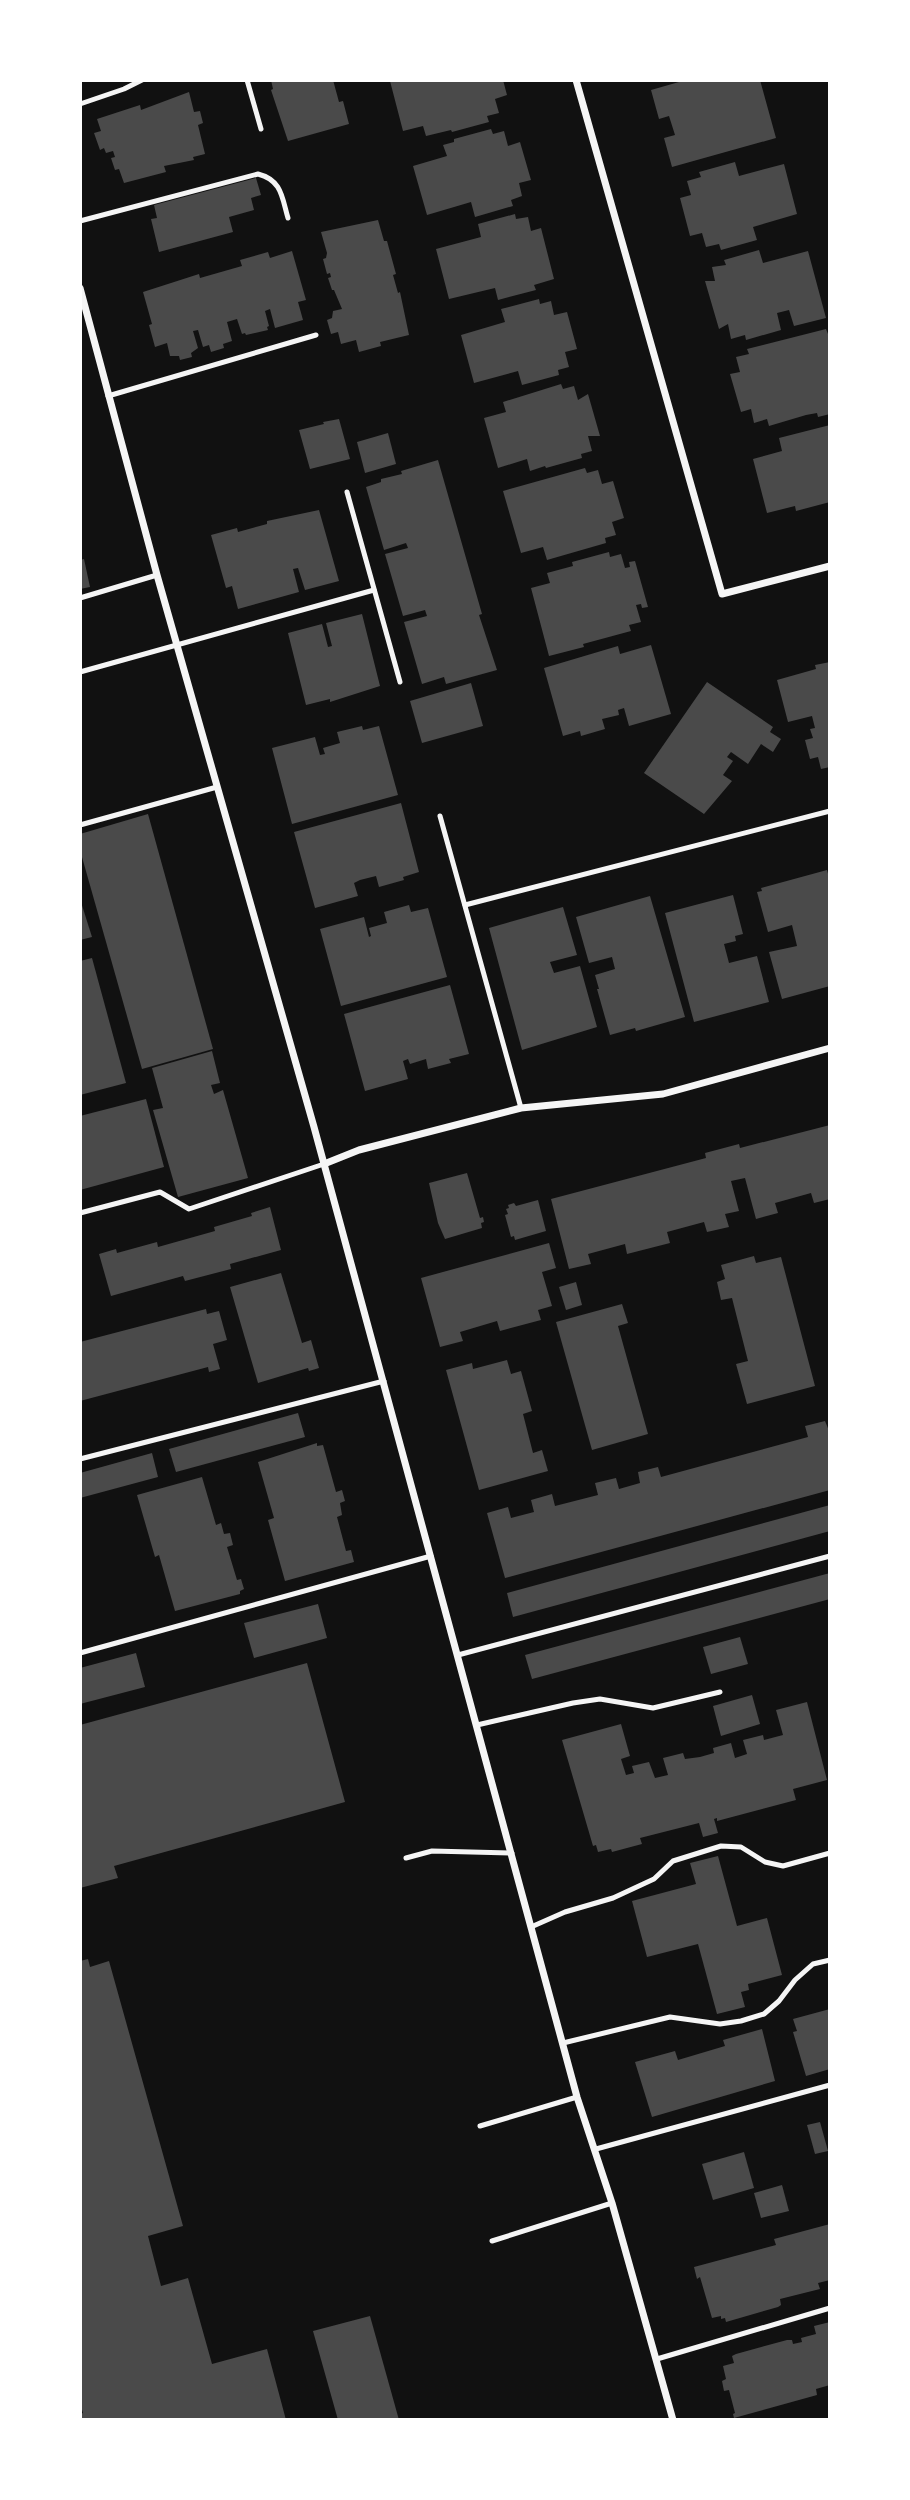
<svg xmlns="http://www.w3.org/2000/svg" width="910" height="2500" viewBox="0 0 910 2500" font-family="'DejaVu Sans',sans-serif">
<rect width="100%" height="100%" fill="#111"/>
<g fill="#4a4a4a">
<path d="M271,80H333L339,102L343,101L349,124L288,141L271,90L273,89Z"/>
<path d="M503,80L507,95L495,99L499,113L487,116L489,122L452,132L451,130L426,136L423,126L403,131L390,81Z"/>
<path d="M686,80H760L776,138L672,167L664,138L675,135L669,116L659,119L651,90Z"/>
<path d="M189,92L194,112L200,111L203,123L198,125L205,154L193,157L194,160L164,166L166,172L124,183L119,169L115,170L111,158L115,157L113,151L106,153L104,148L100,150L94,133L101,131L97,119L140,105L141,110Z"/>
<path d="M491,129L493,134L504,131L508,146L520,142L531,180L519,183L522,196L511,200L513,206L475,217L471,202L427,215L413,166L447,156L443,145L454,142V139Z"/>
<path d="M735,162L739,176L784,164L797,214L753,227L757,240L721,250L719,244L706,247L702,233L690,236L680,198L691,195L687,181L701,177L699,172Z"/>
<path d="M256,178L261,195L251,198L254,210L229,217L233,232L159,252L151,219L157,218L154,205Z"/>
<path d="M515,214L516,219L528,217L531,231L541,228L554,279L534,285L536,290L498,300L495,288L449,299L436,249L481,237L478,224Z"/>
<path d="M378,220L384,241H387L396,274L393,275L398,293L400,292L409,335L380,342L381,346L359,352L356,340L341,344L338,332L331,334L327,320L332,318L333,311L342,309L334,290H332L328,278L331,277L330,273L327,274L323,259L326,258L327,253L321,232Z"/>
<path d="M759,250L763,263L808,251L826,318L794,326L789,310L777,313L781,330L746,340L745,335L731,339L728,324L719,329L705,281H715L712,267L726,265L724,260Z"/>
<path d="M292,251L306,300L298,302L303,320L275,328L270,309L265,311L269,326L267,327L268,330L246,335L245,333L242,334L237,319L227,322L232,341L223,344L224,348L211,352L209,345L203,347L198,330L193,331L198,348L191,353L192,357L180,360L179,356H170L167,343L155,347L149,325L152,324L143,292L199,274L200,278L242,266L240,260L268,252L270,258Z"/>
<path d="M539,299L540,304L551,301L554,315L567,312L577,349L565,352L569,367L558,370L559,375L522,385L518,371L474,383L461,335L505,322L501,309Z"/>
<path d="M826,329L830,339V414L818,417L817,413L806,415L769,426L767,419L754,423L751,409L741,412L730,374L740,372L736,357L749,354L747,349Z"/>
<path d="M561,384L563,389L574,386L578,400L588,394L600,436H588L592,451L581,454L582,458L546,468L545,466L530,471L527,459L498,468L484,418L506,412L503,402Z"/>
<path d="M339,419L350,459L310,469L299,430L324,424L323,422Z"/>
<path d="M830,425V502L796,511L795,506L767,513L753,459L782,451L779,438Z"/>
<path d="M388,433L396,464L365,473L357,442Z"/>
<path d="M438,460L482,614L479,615L497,670L446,684L444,677L422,684L404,622L427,616L425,610L403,616L385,554L408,548L406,543L384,550L366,487L381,482V479L402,474L401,471Z"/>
<path d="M585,468L587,473L598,470L602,484L613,481L624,518L612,522L616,535L605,538L606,543L547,560L543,547L521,553L503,491Z"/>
<path d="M319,510L339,581L305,590L298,568L293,569L299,592L238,609L232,586L226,588L211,535L237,528L238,532L267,524V521Z"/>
<path d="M609,552L610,557L621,554L625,568L630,567L629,562L635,561L648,607L642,608L641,604L636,605L641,622L629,625L631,631L583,644L584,647L549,656L531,588L550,583L547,573L573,566L572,562Z"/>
<path d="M84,559L90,587L80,589V560Z"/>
<path d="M362,614L380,686L330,702V699L306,705L288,633L322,624L328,647L332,646L326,623Z"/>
<path d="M651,645L671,714L629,726L624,708L618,710L619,715L602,719L605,729L581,736L580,731L563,736L544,668L618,646L620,654Z"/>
<path d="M830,662V767L821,769L818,757L810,759L805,740L813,738L810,729L815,728L812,716L788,722L777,680L816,669L815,665Z"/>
<path d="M707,682L773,727L770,732L781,739L773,752L761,744L748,764L731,752L727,757L733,761L723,775L732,781L704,814L644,773Z"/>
<path d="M471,683L483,726L422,743L410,701Z"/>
<path d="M362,726L363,730L379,726L398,795L292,824L272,748L315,737L320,755L325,754L323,748L340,743L337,732Z"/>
<path d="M401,803L419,872L403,877L404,880L379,887L376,876L360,880L354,883L358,896L315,908L294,832Z"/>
<path d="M148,814L213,1049L142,1069L80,850V834Z"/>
<path d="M827,870L830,881V986L782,999L769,952L797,946L792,925L768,932L757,892L762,891L761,888Z"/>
<path d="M733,895L743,934L735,936L736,941L724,944L729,963L757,956L769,1002L694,1022L665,913Z"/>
<path d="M650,896L685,1017L636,1031L635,1028L610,1035L597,989H599L595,975L615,969L612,957L589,963L576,917Z"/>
<path d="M80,899L92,937L80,940Z"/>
<path d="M409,905L411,912L428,908L447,977L341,1006L320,929L364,917L369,937L371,936L369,928L387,923L384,912Z"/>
<path d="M563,907L577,955L550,962L554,973L580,966L597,1027L522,1050L489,928Z"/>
<path d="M92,958L126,1083L80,1095V961Z"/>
<path d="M450,985L469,1054L449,1059L451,1063L428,1069L426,1059L410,1064L408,1059L403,1061L408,1079L365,1091L344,1014Z"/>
<path d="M212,1051L220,1083L211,1085L214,1094L223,1090L248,1178L178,1197L153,1110L163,1108L152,1068Z"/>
<path d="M146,1099L164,1167L80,1190V1116Z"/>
<path d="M830,1125V1199L814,1203L811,1193L775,1203L778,1213L756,1219L745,1178L731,1181L739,1211L725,1214L729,1227L707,1232L704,1222L667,1232L670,1243L627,1254L625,1244L588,1254L591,1264L569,1269L551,1199L706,1158L705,1153L739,1144L740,1148Z"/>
<path d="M467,1173L480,1218L483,1217L484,1222L481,1223L482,1228L445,1239L438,1223L429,1183Z"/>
<path d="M538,1200L546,1231L515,1240L514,1236L511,1237L505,1215L508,1214L506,1209L509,1208L508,1205L514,1203L516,1206Z"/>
<path d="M270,1207L281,1250L230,1264L231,1269L185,1281L183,1276L111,1296L99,1254L116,1249L117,1253L157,1242L158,1247L215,1231L214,1227L252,1216L251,1213Z"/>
<path d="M549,1243L556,1268L542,1272L552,1306L538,1310L541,1320L500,1331L497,1321L460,1332L463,1341L440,1347L421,1278Z"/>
<path d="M754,1256L756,1263L781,1257L815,1386L747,1404L736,1364L748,1361L732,1298L721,1300L717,1282L725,1279L721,1265Z"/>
<path d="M281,1273L302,1343L311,1340L319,1368L309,1371L308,1368L258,1383L230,1287Z"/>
<path d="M576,1282L582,1305L566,1310L559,1287Z"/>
<path d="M622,1304L628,1323L618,1326L648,1434L592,1450L556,1322Z"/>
<path d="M206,1309L207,1314L219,1311L227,1340L213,1344L220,1369L209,1372L208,1367L80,1401V1342Z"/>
<path d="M507,1360L511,1374L521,1371L532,1411L523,1414L533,1453L542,1450L548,1471L479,1490L446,1370L472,1363L473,1369Z"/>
<path d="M298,1413L305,1437L176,1472L169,1449Z"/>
<path d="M825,1421L830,1433V1490L505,1578L487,1513L508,1507L511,1518L534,1512L531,1500L552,1494L555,1506L598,1495L595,1483L616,1478L619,1489L640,1483L638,1472L658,1467L661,1477L808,1437L805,1426Z"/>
<path d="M317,1443V1446L323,1445L336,1492L342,1490L345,1501L340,1503L342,1515L337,1517L346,1551L351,1550L354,1562L285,1581L268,1520L274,1518L258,1462Z"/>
<path d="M152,1453L158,1477L80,1498V1473Z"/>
<path d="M202,1477L216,1525L221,1523L224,1534L230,1533L233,1545L227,1547L237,1580L241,1579L244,1589L240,1591V1594L175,1611L159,1555L155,1557L137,1495Z"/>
<path d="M830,1505V1531L513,1617L507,1593Z"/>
<path d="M830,1573V1599L532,1679L525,1655Z"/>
<path d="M318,1604L327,1638L254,1658L244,1623Z"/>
<path d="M740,1637L748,1664L711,1674L703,1647Z"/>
<path d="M136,1653L145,1687L80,1704V1668Z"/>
<path d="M307,1663L345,1802L114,1866L118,1878L80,1888V1725Z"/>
<path d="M752,1695L760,1724L721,1736L713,1706Z"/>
<path d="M807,1702L827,1780L793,1789L796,1800L717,1821V1818L714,1819L718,1833L703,1837L699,1823L640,1838L642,1844L612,1852L611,1849L598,1852L596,1845L593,1846L562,1740L621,1724L630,1756L621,1759L626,1775L634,1773L632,1766L649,1762L655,1778L668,1775L663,1758L683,1753L685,1759L700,1757L714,1753L713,1748L731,1743L735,1758L747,1754L743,1740L763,1735L764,1740L783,1735L776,1710Z"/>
<path d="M718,1856L737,1926L767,1918L782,1975L748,1984L749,1990L741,1992L745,2007L717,2014L698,1944L647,1957L632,1901L696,1884L690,1863Z"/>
<path d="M88,1959L90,1967L109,1961L183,2226L148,2236L161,2286L188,2278L212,2364L267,2349L286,2420H80V2414L83,2413L80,2403V1961Z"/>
<path d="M830,2009V2069L806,2076L793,2032L797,2031L793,2019Z"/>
<path d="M762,2029L775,2081L652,2117L635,2062L675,2051L678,2060L725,2046L723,2040Z"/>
<path d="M820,2122L828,2151L815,2154L807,2125Z"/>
<path d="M744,2152L754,2188L713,2200L702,2164Z"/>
<path d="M782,2185L789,2211L761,2218L754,2193Z"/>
<path d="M830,2224V2280L818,2283L820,2289L780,2299L781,2305L778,2307L726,2322L725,2318L721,2319V2316L712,2318L700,2277L697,2279L694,2267L776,2245L774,2239Z"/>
<path d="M370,2316L399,2420H338L313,2331Z"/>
<path d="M830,2322V2385L816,2389L817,2395L734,2418L733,2414L735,2413L729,2390L724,2391L722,2381L726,2379L723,2366L734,2363L732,2356L736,2354L787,2340H792L793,2344L802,2342L801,2338L816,2334L814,2326Z"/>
</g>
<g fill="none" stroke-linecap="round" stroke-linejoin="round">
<g stroke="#f5f5f5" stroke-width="5">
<path d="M247,80L261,129"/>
<path d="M80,104L124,89L142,80"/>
<path d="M80,221L258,174C282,180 282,198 288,218"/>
<path d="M108,396L316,335"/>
<path d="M347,492L400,682"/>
<path d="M80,598L157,575"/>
<path d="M80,672L374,590"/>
<path d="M440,816L521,1108"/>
<path d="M80,825L217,787"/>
<path d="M465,905L830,811"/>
<path d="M80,1213L160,1192L189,1209L324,1164"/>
<path d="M80,1459L384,1381"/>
<path d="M80,1653L431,1556"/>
<path d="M458,1655L830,1556"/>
<path d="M477,1725L573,1703L600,1699L653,1708L720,1692"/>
<path d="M406,1858L432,1851L512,1853"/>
<path d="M531,1927L565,1912L613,1898L654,1879L673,1861L721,1846L741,1847L765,1862L783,1866L830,1853"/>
<path d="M563,2043L670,2017L720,2024L741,2021L764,2014L779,2001L795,1980L813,1964L830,1960"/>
<path d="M480,2126L577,2097"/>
<path d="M596,2149L830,2085"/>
<path d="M492,2241L612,2203"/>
<path d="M657,2359L830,2308"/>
</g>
<g stroke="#f5f5f5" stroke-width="7">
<path d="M576,80L722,594L830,566"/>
<path d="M80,288L157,575L314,1127L577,2097L612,2203L673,2420"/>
<path d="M324,1164L359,1150L521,1108L663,1094L830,1048"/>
</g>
</g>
<rect width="910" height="2500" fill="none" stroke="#ffffff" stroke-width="164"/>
</svg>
